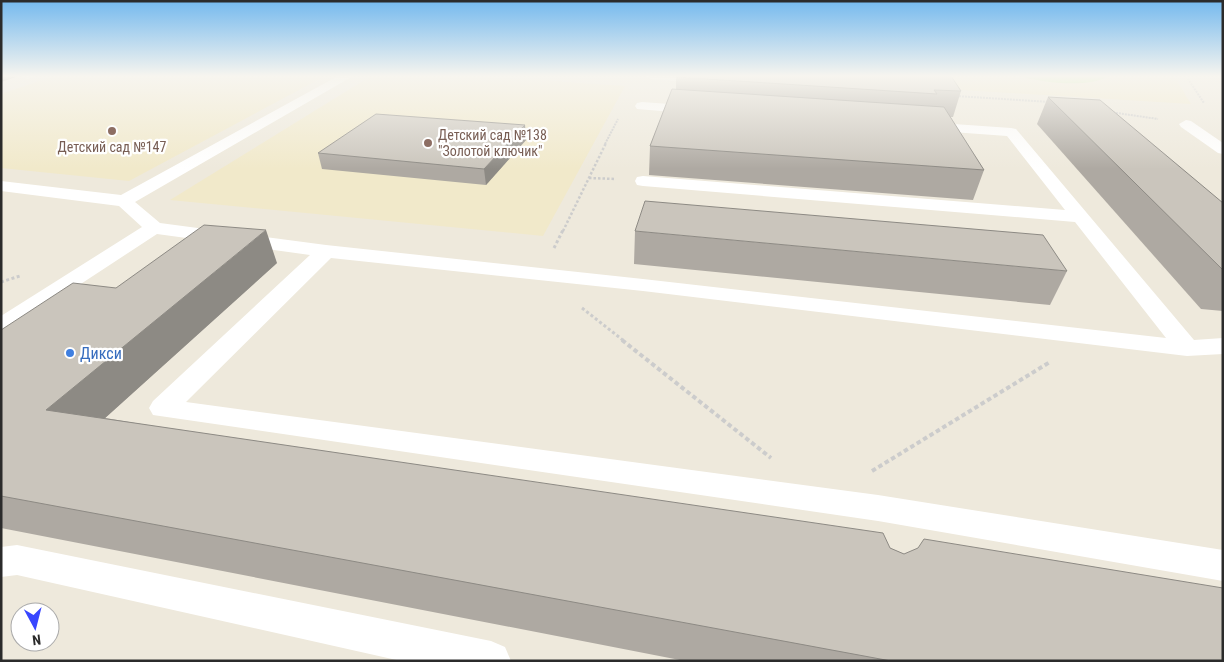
<svg xmlns="http://www.w3.org/2000/svg" width="1224" height="662" viewBox="0 0 1224 662" font-family="'Roboto Condensed',sans-serif">
<rect width="100%" height="100%" fill="#eee9dc"/>
<g fill="#f1e9ca">
<path d="M54,76H325L129,181L1,168V94Z"/>
<path d="M371,76H477L625,86L543,236L170,200Z"/>
<path d="M733,76H1174L1191,104Z"/>
</g>
<path fill="#bcf18f" d="M1018,76H1109C1086,89 1042,82 1018,76Z"/>
<g fill="none" stroke-linecap="round" stroke-linejoin="round">
<g stroke="#ccc" stroke-width="2" stroke-dasharray="2 1" stroke-linecap="butt">
<path d="M1186,76L1204,103"/>
<path d="M956,96L1050,102"/>
<path d="M1110,112L1158,119"/>
<path d="M605,144L618,119"/>
</g>
<g stroke="#ccc" stroke-width="2.5" stroke-dasharray="2.5 2" stroke-linecap="butt">
<path d="M589,178L616,179"/>
<path d="M563,231L606,143"/>
</g>
<g stroke="#ccc" stroke-width="3" stroke-dasharray="3 2.5" stroke-linecap="butt">
<path d="M554,248L563,230"/>
<path d="M1,282L20,276"/>
<path d="M582,308L624,341"/>
</g>
<g stroke="#ccc" stroke-width="4" stroke-dasharray="4.5 3" stroke-linecap="butt">
<path d="M622,340L771,458"/>
<path d="M872,471L1050,362"/>
</g>
<g fill="#fff" fill-rule="evenodd">
<path d="M20,76H34L28,79Z"/>
<path d="M338,76H353L135,202L160,223L326,245L643,279L1166,338L1075,222L643,186L637,185L635,181L637,177L643,176L1065,210L1007,136L925,130L918,126L925,122L1011,128L1016,129L1194,340L1223,338V354L1187,356L643,291L331,258L186,402L878,495L1223,550V581L878,521L153,415L149,408L153,401L310,255L157,234L9,331L1,333V316L142,227L119,206L1,191V181L121,195Z"/>
<path d="M645,76H695L692,80L688,82L651,79Z"/>
<path d="M642,102L697,106L704,110L697,114L637,109L635,106L637,103Z"/>
<path d="M1186,120L1191,121L1223,143V154L1218,153L1181,127L1179,124Z"/>
<path d="M17,545L491,641L505,647L511,661H401L17,575L1,577V547Z"/>
</g>
</g>
<g fill="#aea9a2">
<path d="M676,77L961,91L953,117H950L984,170L973,200L649,175L650,146L676,89Z"/>
<path d="M1048,97L1223,203V311L1201,309L1037,124Z"/>
<path d="M525,125L526,140L486,185L322,169L318,153Z"/>
<path d="M635,231L1067,271L1050,305L634,264Z"/>
<path d="M277,263L105,418L890,548L904,554L1223,661H685L1,528V330L116,288Z"/>
</g>
<g fill="#8d8a84">
<path d="M1,76H19L1,82Z"/>
<path d="M525,125L526,140L486,185L484,169Z"/>
<path d="M266,230L277,263L73,447L46,410Z"/>
</g>
<g fill="#cac5bc" stroke="#8d8a84">
<path d="M677,76H951L961,91L934,90L937,94L676,77Z"/>
<path d="M672,89L944,107L984,170L650,146Z"/>
<path d="M1048,97L1100,100L1223,203V270Z"/>
<path d="M376,114L525,125L484,169L318,153Z"/>
<path d="M645,201L1043,235L1067,271L635,231Z"/>
<path d="M204,225L266,230L46,410L883,533L890,548L904,554L918,548L924,539L1223,588V661H891L1,496V330L73,283L116,288Z"/>
</g>
<linearGradient id="sky" x2="0" y2="1"><stop stop-color="#74b9ee"/><stop offset="0.45" stop-color="#f7f5ef"/><stop offset="1" stop-color="#f7f5ef" stop-opacity="0"/></linearGradient>
<rect width="1224" height="169" fill="url(#sky)"/>
<g fill="#8d6e63" stroke="#fff" stroke-width="2">
<circle cx="112" cy="131" r="5"/>
<circle cx="428" cy="143" r="5"/>
</g>
<circle fill="#3f7fe0" stroke="#fff" stroke-width="2" cx="70" cy="353" r="5"/>
<g text-anchor="middle" stroke-width="4.5" stroke-linejoin="round" paint-order="stroke">
<g font-size="14" fill="#785e54" stroke="#fff" text-anchor="start">
<text x="438" y="140">Детский сад №138<tspan x="438" dy="16">"Золотой ключик"</tspan></text>
<text x="112" y="152" text-anchor="middle">Детский сад №147</text>
</g>
<g font-size="16" fill="#366cbe" stroke="#fff" text-anchor="start">
<text x="80" y="359">Дикси</text>
</g>
</g>
<rect width="1224" height="662" fill="none" stroke="#2b2b2b" stroke-width="5"/>
<g transform="translate(35 627) rotate(173)"><circle r="24" fill="#ffffff" stroke="#aaaaaa"/>
<path d="M0-4L9 19L0 12L-9 19Z" fill="#3846ff"/>
<text y="-8" font-size="14" font-weight="bold" text-anchor="middle" fill="#2b2b2b">N</text>
</g>
</svg>
